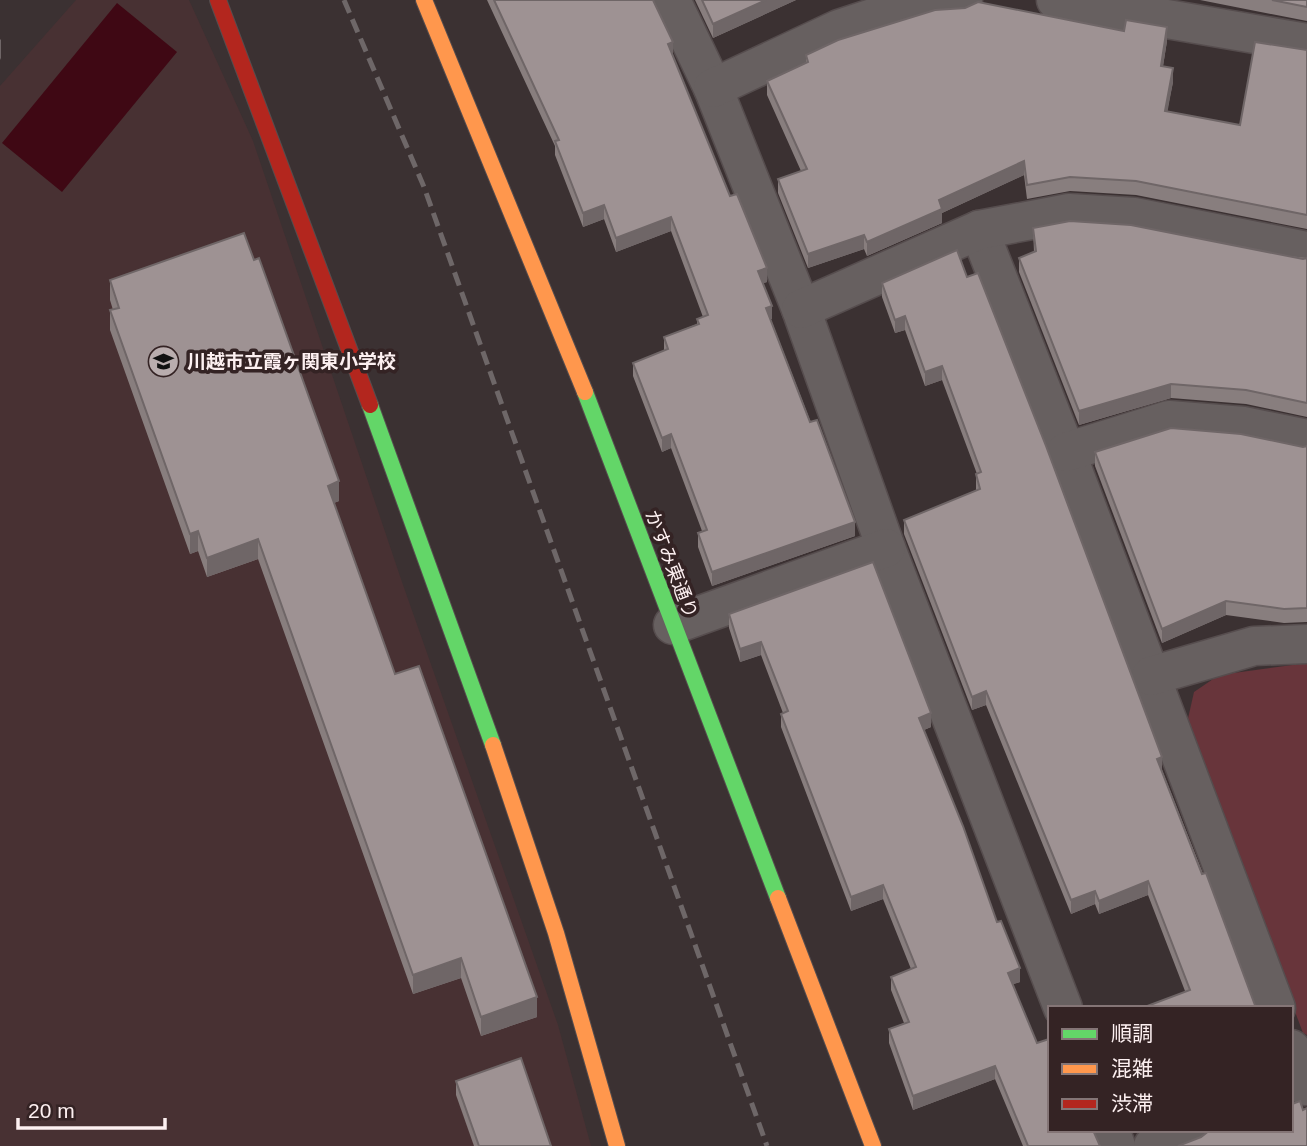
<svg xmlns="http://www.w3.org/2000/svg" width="1307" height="1146" viewBox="0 0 1307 1146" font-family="Helvetica,'Noto Sans JP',sans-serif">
<rect width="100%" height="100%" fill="#3b3132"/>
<path fill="#483133" d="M76,0H189L253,141L402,582L558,1025L591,1146H0V86Z"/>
<path fill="#68353b" d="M1307,663V1035L1303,1033L1187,723L1194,692L1219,675Z"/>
<path fill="#3f0814" d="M117,3L177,52L62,192L2,143Z"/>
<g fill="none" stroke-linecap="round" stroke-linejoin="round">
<defs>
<g id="street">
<path d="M671,0L713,88L801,309L886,548L1063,1008"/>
<path d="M1056,0L1307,43"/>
<path d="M713,88L839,29L918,3L963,0"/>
<path d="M979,230L1066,452L1276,1008"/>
<path d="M801,309L979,230L1069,213L1134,217L1307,251"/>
<path d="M1066,452L1169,420L1244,426L1307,439"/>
<path d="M673,625L886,548"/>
<path d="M1151,676L1254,646L1307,644"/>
<path d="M1291,1049L1305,1086"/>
<path d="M1110,1130L1116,1146"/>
<path d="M1153,1146L1193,1130"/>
</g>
<g id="fast">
<path d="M585,392L778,898"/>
<path d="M370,405L493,745"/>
</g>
<g id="slow">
<path d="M424,0L585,392"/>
<path d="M493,745L556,933L617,1146"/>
<path d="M778,898L873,1146"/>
</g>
<path id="jam" d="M218,0L370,405"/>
</defs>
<use href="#street" stroke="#564d4e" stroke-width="41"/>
<use href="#fast" stroke="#564d4e" stroke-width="18"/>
<use href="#slow" stroke="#564d4e" stroke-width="18"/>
<use href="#jam" stroke="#564d4e" stroke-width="18"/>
<use href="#street" stroke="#676060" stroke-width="38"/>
<use href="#fast" stroke="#63d668" stroke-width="16"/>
<use href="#slow" stroke="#ff974d" stroke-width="16"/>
<use href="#jam" stroke="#b3261e" stroke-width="16"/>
<path stroke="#6e6768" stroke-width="5" stroke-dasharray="14 7" stroke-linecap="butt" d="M344,0L424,187L767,1146"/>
</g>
<g fill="#887e7e">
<path d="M487,0H653L673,56L730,196L767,282L763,283L771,320L855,536L712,586L698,547V533L702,531L671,448L662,452L633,376V363L664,351V337L697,324V319L703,317L671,231L616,252L604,219L583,227L555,155V146Z"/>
<path d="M695,0H796L713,38Z"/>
<path d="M1200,0H1307V21Z"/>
<path d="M1167,41L1163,66L1173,82L1167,111L1240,125L1303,51L1307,50V229L1136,195L1070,191L1027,199L1024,175L942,213V223L867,256L864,249L808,268L778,193V179L801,171L767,95V81L806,64V55Z"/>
<path d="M1033,228L1307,258V417L1246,404L1171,398L1079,425L1019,272V258L1034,252Z"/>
<path d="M967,277L1162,770L1256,1008L1185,991L1148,895L1099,914L1095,904L1071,914L986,705L972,710L904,534V520L976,491V474H977L942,380L925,386L905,330L895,333L882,297V283Z"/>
<path d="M110,280L339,501L334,503L395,674L537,1017L481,1036L461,978L413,994L258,559L207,577L198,551L190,554L110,330V310H113L110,300Z"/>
<path d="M1307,446V622L1284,623L1226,615L1162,643L1095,466V452Z"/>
<path d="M729,614L931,727L924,730L1020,982L1013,984L1037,1043L1100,1146H1023L995,1079L913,1110L889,1043V1029L904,1023L891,990V977L911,969L883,899L851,911L781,727V714L783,713L761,655L740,662L729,628Z"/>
<path d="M456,1081L551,1146H474L456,1095Z"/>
</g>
<g fill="#6f6667">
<path d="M766,0H796L713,38V24Z"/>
<path d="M1167,27V41L1161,79V66Z"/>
<path d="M1,39V58L0,60V40Z"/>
<path d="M673,42V56L668,44Z"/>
<path d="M1173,68V82L1165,125V111Z"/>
<path d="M1024,161V175L942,213V223L867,256V242L939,200Z"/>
<path d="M604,205V219L583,227V213Z"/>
<path d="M671,217V231L616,252V238Z"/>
<path d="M864,235V249L808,268V254Z"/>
<path d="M767,268V282L758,285V271Z"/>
<path d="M772,306V319L766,321V308Z"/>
<path d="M905,316V330L895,333V320Z"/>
<path d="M942,366V380L925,386V372Z"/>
<path d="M1171,384V398L1079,425V411Z"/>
<path d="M671,434V448L662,452V438Z"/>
<path d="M339,481V501L328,505V486Z"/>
<path d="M855,522V536L712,586V572Z"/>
<path d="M198,531V551L190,554V534Z"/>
<path d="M258,539V559L207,577V558Z"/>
<path d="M1226,601V615L1162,643V629Z"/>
<path d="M761,642V655L740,662V649Z"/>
<path d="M986,691V705L972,710V697Z"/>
<path d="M931,713V727L919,732V718Z"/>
<path d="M1162,757V771L1157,759Z"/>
<path d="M1148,881V895L1099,914V901Z"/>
<path d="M883,885V899L851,911V897Z"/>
<path d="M1095,891V904L1071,914V900Z"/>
<path d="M461,958V978L413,994V975Z"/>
<path d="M1020,968V982L1008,986V973Z"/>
<path d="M537,997V1017L481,1036V1017Z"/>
<path d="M995,1066V1079L913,1110V1096Z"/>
</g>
<g fill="#9e9293" stroke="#6f6667" stroke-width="2">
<path d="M494,0H653L673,42L668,44L730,196L737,194L767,268L758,271L772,306L766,308L810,422L817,420L855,522L712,572L698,533L707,530L671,434L662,438L633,363L668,349L664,337L699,324L697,319L708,315L671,217L616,238L604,205L583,213L555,141L559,140Z"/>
<path d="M702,0H766L713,24Z"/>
<path d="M1272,0H1307V7Z"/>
<path d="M978,2L1124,31L1126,20L1167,27L1161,66L1173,68L1165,111L1240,125L1255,42L1307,50V215L1136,181L1070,177L1027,185L1024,161L939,200L942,209L867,242L864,235L808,254L778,179L807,169L767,81L808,62L806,55L838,40L935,10L965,8Z"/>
<path d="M1070,221L1131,225L1303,259L1307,258V403L1246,390L1171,384L1079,411L1019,258L1036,251L1033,228Z"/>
<path d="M244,233L254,260L259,258L339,481L328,486L395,674L419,666L537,997L481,1017L461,958L413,975L258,539L207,558L198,531L190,534L110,310L119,308L110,280Z"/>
<path d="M957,250L967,277L978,273L1046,446L1162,757L1157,759L1202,874L1206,873L1256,1008H1142L1190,990L1148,881L1099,901L1095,891L1071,900L986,691L972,697L904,520L980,489L976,474L981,472L942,366L925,372L905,316L895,320L882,283Z"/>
<path d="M1171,428L1241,434L1303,447L1307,446V608L1284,609L1226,601L1162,629L1095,452Z"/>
<path d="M873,562L931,713L919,718L963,826L997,922L1001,921L1020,968L1008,973L1037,1043L1049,1039L1050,1041V1130H1093L1100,1146H1028L995,1066L913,1096L889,1029L909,1022L891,977L916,967L883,885L851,897L781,714L788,711L761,642L740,649L729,614Z"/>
<path d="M521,1058L551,1146H479L456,1081Z"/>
<path d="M1300,1101L1303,1110L1307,1108V1146H1178L1201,1137L1210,1130H1291V1103L1292,1104Z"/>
</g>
<defs>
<symbol id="school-disc" viewBox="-11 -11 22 22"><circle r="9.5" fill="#b9adae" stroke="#342324"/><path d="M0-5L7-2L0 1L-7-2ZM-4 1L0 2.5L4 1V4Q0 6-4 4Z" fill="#111"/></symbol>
</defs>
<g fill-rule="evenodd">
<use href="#school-disc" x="146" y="344" width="35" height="35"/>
</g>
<g text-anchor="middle" stroke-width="7" stroke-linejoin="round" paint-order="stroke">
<g font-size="19" font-weight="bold" fill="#fdf0f1" stroke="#342324" text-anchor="start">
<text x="187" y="368">川越市立霞ヶ関東小学校</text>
</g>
<g font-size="19" fill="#fdf0f1" stroke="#342324">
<text transform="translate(672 564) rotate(69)" y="7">かすみ東通り</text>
</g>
</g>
<rect x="1048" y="1006" width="245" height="126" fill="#342324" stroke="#847576" stroke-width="2"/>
<rect x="1062" y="1029" width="35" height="10" fill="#63d668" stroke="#847576" stroke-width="2"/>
<text x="1111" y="1041" font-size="21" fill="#fdf0f1">順調</text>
<rect x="1062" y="1064" width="35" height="10" fill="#ff974d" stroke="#847576" stroke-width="2"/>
<text x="1111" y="1076" font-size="21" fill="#fdf0f1">混雑</text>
<rect x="1062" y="1099" width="35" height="10" fill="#b3261e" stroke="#847576" stroke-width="2"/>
<text x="1111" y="1111" font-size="21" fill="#fdf0f1">渋滞</text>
<path d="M18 1118v10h147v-10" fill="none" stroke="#fdf0f1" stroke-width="3.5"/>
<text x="28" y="1118" font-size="21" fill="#fdf0f1" stroke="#342324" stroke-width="5" paint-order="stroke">20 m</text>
</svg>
